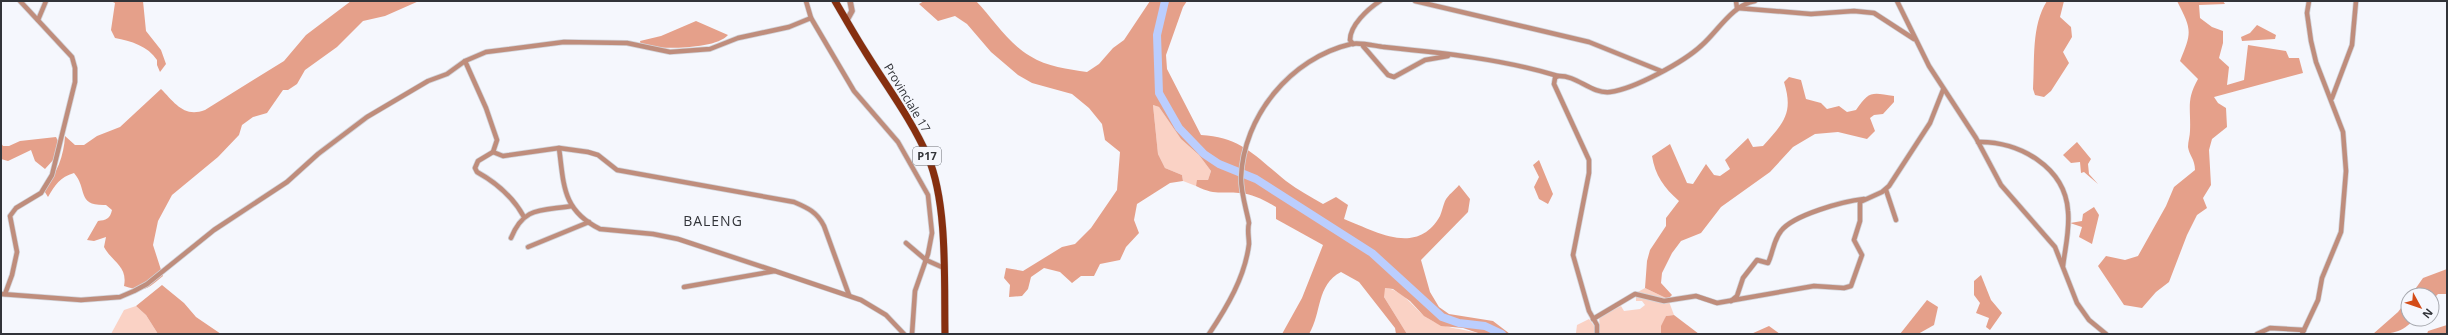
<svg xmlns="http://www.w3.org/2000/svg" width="2448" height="335" viewBox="0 0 2448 335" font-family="'Open Sans',sans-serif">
<rect width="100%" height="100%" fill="#f5f7fd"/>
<g fill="#fad2c5">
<path d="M1153,105L1159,107L1181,139L1199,155L1211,171L1208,180H1198L1196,186L1183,181L1182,175L1165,168L1158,154Z"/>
<path d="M1384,288C1403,289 1411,306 1425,316C1441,329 1462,328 1481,334H1407L1384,297Z"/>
<path d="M1645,288L1668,299L1674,315L1666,316L1661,334H1600L1599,317L1621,306L1624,311L1640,309L1645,305L1642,301H1636V293Z"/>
<path d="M136,306L146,315L158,334H111L124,310Z"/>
<path d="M1589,319L1595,327L1596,334H1573L1576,333L1577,325Z"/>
</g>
<g fill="#e5a08a">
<path d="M111,1H143L146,31L161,50L166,64L160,72L157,65V60C148,46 131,41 115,38L111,30L115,3Z"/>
<path d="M351,1H419L385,16L363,21L337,47L305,70L297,84L288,90H283L267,113L253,117L242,125L239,135L218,157L172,195L158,221L153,245L163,276C147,289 145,293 124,286C128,266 112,262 104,247L106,237L94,241L87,240L98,221C106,220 110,219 112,210L106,205C76,206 88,189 74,173C60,177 55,185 48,197L43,189C57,175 64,155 65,136L75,145H84L97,136L120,127L161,89C175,103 184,118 205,110L284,61L306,35Z"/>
<path d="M924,1H976C994,20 1008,43 1030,56C1047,67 1068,69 1087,72L1099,64L1113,48L1124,40L1150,1H1187L1183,7L1166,55L1167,69L1201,135C1242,137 1257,158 1286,181C1298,190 1311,197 1323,204L1336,197L1348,205L1344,219C1375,231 1417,257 1440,216C1442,211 1443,206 1445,201C1448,195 1455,190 1459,185L1470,199L1468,212L1421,260L1430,292L1439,307L1449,314L1493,321L1510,334H1481L1463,328L1441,326L1424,316L1410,301L1393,289L1385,288L1384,297L1407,334H1396L1395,328L1359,282L1341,272C1316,285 1322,313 1309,334H1282L1302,298L1323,245L1276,219V207C1264,200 1253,194 1239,193C1220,191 1216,196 1196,186L1197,180H1208L1211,171L1199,155L1181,139L1159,107L1153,105L1158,154L1165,168L1182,175L1183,181L1170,183L1137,204L1134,220L1139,233L1126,247L1120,260L1100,264L1094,276H1081L1072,283L1060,272L1044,268L1031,277L1028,289L1022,296L1009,297L1010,285L1004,278L1006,268L1023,271L1062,247L1075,244L1091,228L1117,190L1120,152L1105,140L1102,124L1089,108L1072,94L1032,83L1018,75L991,52L967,24L955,16L938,21L919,4Z"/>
<path d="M2047,1H2064L2060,17L2071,27L2072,37L2063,52L2069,63L2051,91L2044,97L2035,95L2033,89C2035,60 2031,26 2047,1Z"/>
<path d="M2177,1H2223L2225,4L2199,5L2200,18L2212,27L2223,31V43L2219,58L2229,67L2227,85L2244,80L2248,45L2286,51L2289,58H2299L2303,73L2214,97L2218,103L2226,108L2227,127L2212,139L2209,150L2211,185L2203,198L2207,208L2197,215L2187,235L2169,282L2156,292L2142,308L2124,305L2098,266L2106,256L2125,260L2138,256L2166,206L2174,187L2195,170C2195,159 2189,155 2188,147C2188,141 2190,136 2190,131C2191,108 2186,100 2198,79L2180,61C2192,32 2192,30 2177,1Z"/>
<path d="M696,21L728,35C715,50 660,49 641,46L640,41L661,36Z"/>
<path d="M2257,25L2276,35L2275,39L2242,41L2241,37L2250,33Z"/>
<path d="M1789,77L1801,80L1806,99L1821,103L1827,109L1839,106L1847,112L1856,110C1869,91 1871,92 1894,96V102L1883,114L1874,115L1870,118L1875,131L1867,139L1838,132L1815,134L1793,147L1770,172L1721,207L1701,233L1681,241L1672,253L1662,273L1661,283L1672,295L1668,299L1645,288L1647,261L1650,250L1666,226V218L1679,201C1664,188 1655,175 1652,156L1670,144L1687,183L1693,184L1706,164L1714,175L1720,176L1730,169L1725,160L1748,138L1753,147L1763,146C1783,123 1794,114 1784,82Z"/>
<path d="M56,137L58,141L54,159L45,169L35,161L31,150L8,161L1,159V143L3,146H9L20,141Z"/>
<path d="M2077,142L2091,159L2088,164L2089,174L2098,184L2084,172L2081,173L2080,162L2071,163L2063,155Z"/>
<path d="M1539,160L1553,194L1548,204L1539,199L1534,187L1539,177L1533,165Z"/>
<path d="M2094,207L2099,215L2092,244L2079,237L2082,227L2070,223L2082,221L2083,214Z"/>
<path d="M2447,269V294H2438L2432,300V295H2411L2423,278Z"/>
<path d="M1981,275L1991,300L2002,313L1990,330L1986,327L1989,318L1976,313L1980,303L1974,295V281Z"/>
<path d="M162,285L184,303L196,317L221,334H158L146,315L136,306Z"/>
<path d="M2408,299V319H2414C2403,333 2390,334 2373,334L2398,312Z"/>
<path d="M1927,300L1938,307L1934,325L1918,334H1900Z"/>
<path d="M1674,315L1699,334H1661V326L1666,316Z"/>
<path d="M2447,325V334H2427L2428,331Z"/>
<path d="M1769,326L1780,334H1751Z"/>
</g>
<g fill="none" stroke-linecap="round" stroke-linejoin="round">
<path stroke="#bbcefe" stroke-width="8" d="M1165,1L1157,35L1159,93L1179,128L1204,154L1219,164L1256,179L1372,253L1442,317L1459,323L1485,326L1502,334"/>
<defs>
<g id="minor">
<path d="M806,1L811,18L854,91L898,142L928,195L932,233L928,254L915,291L912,334"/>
<path d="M1415,1L1589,42L1661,71"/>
<path d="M1736,1L1737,8L1811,14L1854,11L1874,13L1914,39"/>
<path d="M1897,1L1929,66L1976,138L2001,185L2055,247L2077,303L2089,320L2106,334"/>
<path d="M38,20L46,1"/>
<path d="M1353,44L1350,40C1350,25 1368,9 1380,1"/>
<path d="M1363,46L1388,75L1394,77L1425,60L1448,56"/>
<path d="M465,61L486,108L497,140L493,152L478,161L475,168L477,172C497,183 513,197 524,217"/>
<path d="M2332,98L2352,45L2356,1"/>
<path d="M1978,142C2019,141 2065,167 2068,211C2070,230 2065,248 2063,266"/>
<path d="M559,148C564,185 562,210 600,229L653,234L678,239L775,271"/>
<path d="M493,152L503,156L559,148L588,152L598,155L617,170L794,202C808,208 817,212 824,226L849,295"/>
<path d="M1886,190L1896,220"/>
<path d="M511,238C524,206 541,211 572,206"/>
<path d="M906,243L926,260L944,268"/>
<path d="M528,247L589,222"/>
<path d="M684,287L775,271L861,300L886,315L904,334"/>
<path d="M1,294L81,300L120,297L134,291L147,284L214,230L287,182L318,154L367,117L428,81L447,74L465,61L486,52L564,42L627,43L670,52L710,49L738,38L789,27L811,18"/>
<path d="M5,294L12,275L17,252L10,216L16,208L41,193L52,175L75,82V68L72,57L20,1"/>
<path d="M1731,301L1737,296L1743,278L1757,260L1768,263C1773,253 1773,241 1781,231C1793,215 1844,201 1864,199"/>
<path d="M1593,319L1635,294L1664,301L1696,296L1717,303L1814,286L1844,288L1851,286L1862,255L1854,240L1860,221V202L1882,192L1889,186L1930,123L1943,90"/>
<path d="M1209,334C1227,307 1245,277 1249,244C1249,237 1247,230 1249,223C1246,208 1241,193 1241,178C1243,116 1291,58 1351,44C1360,42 1375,46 1384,47C1443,53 1502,59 1558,76"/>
<path d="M1597,334V325L1589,311L1573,255L1589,173V160L1554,84L1555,78L1558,76C1577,75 1591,94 1610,92C1634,89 1684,62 1702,45C1718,31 1732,5 1755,1"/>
<path d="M2257,334L2270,328L2304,330"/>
<path d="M2302,334L2318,300L2322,278L2341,232L2346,171L2343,132L2316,62L2311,41L2307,13L2309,1"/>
</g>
<path id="tertiary" d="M847,20L852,11L850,1"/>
<path id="primary" d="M835,1C845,18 855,36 866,53C887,87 912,120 928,157C948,204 944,282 945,334"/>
</defs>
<use href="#minor" stroke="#d2d4da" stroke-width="6"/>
<use href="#tertiary" stroke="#d2d4da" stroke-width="7"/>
<use href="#primary" stroke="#d2d4da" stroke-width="8"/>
<use href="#minor" stroke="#bf8d7c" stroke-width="4.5"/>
<use href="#tertiary" stroke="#bf8d7c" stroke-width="5.5"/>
<use href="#primary" stroke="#862f0f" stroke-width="7"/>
</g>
<g text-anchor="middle" stroke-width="4" stroke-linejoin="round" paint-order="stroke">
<rect fill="#f5f7fd" stroke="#6c6e74" stroke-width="1" x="913" y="147" width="28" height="18" rx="3"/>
<g font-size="11" font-weight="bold" fill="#323439">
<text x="927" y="160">P17</text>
</g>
<g font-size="12" fill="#323439" stroke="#f5f7fd">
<text transform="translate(907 98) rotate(59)" y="4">Provinciale 17</text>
</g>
<g font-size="14" letter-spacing="1" fill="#323439" stroke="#f5f7fd">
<text x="713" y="226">BALENG</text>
</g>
</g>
<rect width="2448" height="335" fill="none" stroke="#323439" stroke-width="4"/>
<g transform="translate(2420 307) rotate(130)"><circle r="19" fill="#f5f7fd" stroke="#a7a9af"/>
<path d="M0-3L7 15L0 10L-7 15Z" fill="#d34c18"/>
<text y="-6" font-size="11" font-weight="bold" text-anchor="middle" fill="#323439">N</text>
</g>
</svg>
